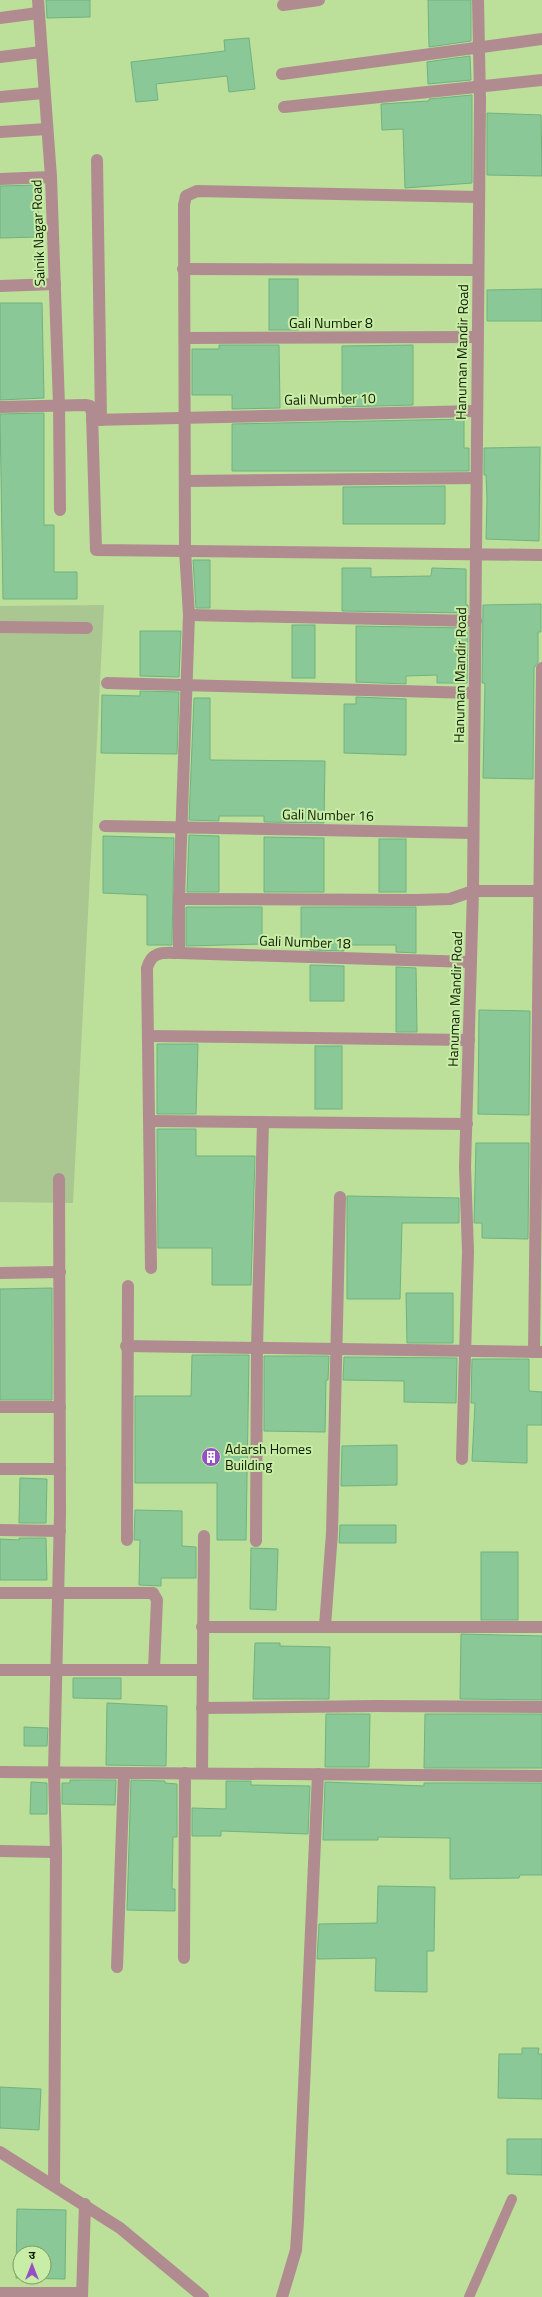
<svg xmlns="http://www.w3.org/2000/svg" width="542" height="2297" viewBox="0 0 542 2297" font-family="'Titillium Web','Noto Sans Devanagari',sans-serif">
<rect width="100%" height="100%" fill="#bcdf9a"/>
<path fill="#abc791" d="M104,605L73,1203L0,1202V606Z"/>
<g fill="#8ac997" stroke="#70b27f" fill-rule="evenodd">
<path d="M46,0H90V17L47,18Z"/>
<path d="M428,0H471V41L429,47Z"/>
<path d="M249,38L255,89L229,92L227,76L156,84L158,100L136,102L131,62L225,51L224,40Z"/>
<path d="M470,56L471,80L428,84L427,62Z"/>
<path d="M472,95V183L405,188L403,129L382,130L381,104L429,101V99Z"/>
<path d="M487,113L541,115L542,176L487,175Z"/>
<path d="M37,185L39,237L0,238V186Z"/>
<rect x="269" y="279" width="29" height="51"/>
<path d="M542,289V321H487V290Z"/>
<path d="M0,303H42L44,398L0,400Z"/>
<path d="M219,345H279L280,408L232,409V395H192V349H219Z"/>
<path d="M413,345V405L342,407V346Z"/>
<path d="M44,413V525H54V572H77V599H3L0,414Z"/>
<path d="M464,419V448H469V471H232V424Z"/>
<path d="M540,447L539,541L486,539L487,499L486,475H484V448Z"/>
<path d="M445,486V524H343V487Z"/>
<path d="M193,560H210V608H196Z"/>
<path d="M342,568H371V577L431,576L432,568L466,569V605H468V613L342,611Z"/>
<path d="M541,604V632H538V662L534,668L533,779L483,778L485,683H482L483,605Z"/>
<rect x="292" y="625" width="23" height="53"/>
<path d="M356,626L468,628L467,683H437V675L406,676V684L356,682Z"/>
<path d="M140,631H181L179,677L140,676Z"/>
<path d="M140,691L179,692L177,754L101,753L102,695L140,696Z"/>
<path d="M356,697L406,699V755L344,753V704H356Z"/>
<path d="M194,698H210V760L325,761L324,823L264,822V816H219V821L189,820Z"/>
<path d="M189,835L219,836V892H187Z"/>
<path d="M103,836L174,838L172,945H147V895L103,893Z"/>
<path d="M264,837L324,838V892H264Z"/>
<rect x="379" y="839" width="27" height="53"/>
<path d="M186,907H262V944L186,946Z"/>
<path d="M301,907H416V953L396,952V945H344V951L310,950V947H301Z"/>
<path d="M310,965L344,966V1001H310Z"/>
<path d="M396,967L416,968L417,1032H396Z"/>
<path d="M479,1010L530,1011L529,1115L478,1114Z"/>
<path d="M157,1044H198L196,1114H157Z"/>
<rect x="315" y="1046" width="27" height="63"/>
<path d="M157,1129H196V1156H255L251,1285H212V1248H158Z"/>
<path d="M476,1143H529L528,1239L482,1238V1223H474Z"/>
<path d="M347,1196L459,1198V1223H402L400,1299H347Z"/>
<path d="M52,1288V1400H0V1289Z"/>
<path d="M406,1293H453V1343H407Z"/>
<path d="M192,1355H249L246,1540H217V1483H135V1396H191Z"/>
<path d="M264,1356H329L328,1380H326L325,1432L264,1431Z"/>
<path d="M344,1357L457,1358L456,1403L404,1402V1381L343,1380Z"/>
<path d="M472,1359H529V1391L542,1392V1425H527V1463L472,1461L475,1403H471Z"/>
<path d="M397,1445V1485L341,1486L342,1446Z"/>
<path d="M20,1478L47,1479L46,1523H19Z"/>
<path d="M135,1510L182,1511V1546L196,1547V1578H161V1586L139,1585L140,1540H134Z"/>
<path d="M340,1525H396V1543H339Z"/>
<path d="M19,1538H46L47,1580H0V1539L19,1540Z"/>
<path d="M251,1548L278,1549L276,1610L250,1609Z"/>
<rect x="481" y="1552" width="37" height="68"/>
<path d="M461,1634L542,1636V1700L460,1699Z"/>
<path d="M255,1643H280V1646L330,1647L329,1699H253Z"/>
<path d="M73,1678H121V1699L73,1698Z"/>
<path d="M107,1703L167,1706L166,1766L106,1765Z"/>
<path d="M326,1714H370L369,1767H325Z"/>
<path d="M425,1714H542V1768H424Z"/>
<path d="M24,1727L48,1728L47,1746H24Z"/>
<path d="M70,1780H116L115,1805L62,1804V1783H70Z"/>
<path d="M131,1780L165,1781V1783L177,1784V1837H173L172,1889H175V1911L127,1910Z"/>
<path d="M226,1781H251V1785L310,1786L308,1834L221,1831V1836H192V1808L226,1809Z"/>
<path d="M31,1782L47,1783V1814H30Z"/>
<path d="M325,1782L424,1786V1783H542V1875H520L519,1878L450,1879V1838L378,1837V1840H323Z"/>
<path d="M378,1886L435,1887L434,1951H427V1992L375,1991L376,1958L317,1959L319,1924L377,1923Z"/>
<path d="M522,2048H539L538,2054H542V2099L498,2098L499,2054H522Z"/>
<path d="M0,2087L41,2089L39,2130L0,2128Z"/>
<path d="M507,2139H542V2175L507,2174Z"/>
<path d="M17,2209L66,2210L65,2279L16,2278ZM20,2253H44V2277H20Z"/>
</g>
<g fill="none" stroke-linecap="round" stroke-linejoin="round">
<g stroke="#b08c90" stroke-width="10">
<path d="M0,2292H82"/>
<path d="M469,2297L512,2199"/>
</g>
<g stroke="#b08c90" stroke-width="12">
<path d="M38,0L51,177L59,405L60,510"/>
<path d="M283,5L319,0"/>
<path d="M0,18L38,13"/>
<path d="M0,57L41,52"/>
<path d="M282,74L542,39"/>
<path d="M0,97L44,93"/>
<path d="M284,107L542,80"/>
<path d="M0,132L47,129"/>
<path d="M97,160L101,420"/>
<path d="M0,179L51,177"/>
<path d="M183,269L478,270"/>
<path d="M0,286L55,284"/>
<path d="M185,338L477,337"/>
<path d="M0,407L85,405L90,406L92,413L96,550L542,555"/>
<path d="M92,420L476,411"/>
<path d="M185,481L476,478"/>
<path d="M189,615L476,621"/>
<path d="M0,627L87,628"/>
<path d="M107,683L474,693"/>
<path d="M105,826L473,833"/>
<path d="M179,899L416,900L450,899L473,891H542"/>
<path d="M179,953V899L189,615L185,550L184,205L186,196L197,191L479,197"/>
<path d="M149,1036L469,1040"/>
<path d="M150,1121L467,1124"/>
<path d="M151,1268L147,968C152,950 164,953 179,953L471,962"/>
<path d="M0,1273L60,1272"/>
<path d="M126,1346L541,1352"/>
<path d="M534,1352L542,668"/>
<path d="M0,1407H60"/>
<path d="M462,1459L468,1251L465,1167L473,891L480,100L478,0"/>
<path d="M0,1469H60"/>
<path d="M0,1530L60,1531"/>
<path d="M127,1540L128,1286"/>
<path d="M256,1541L257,1348L263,1122"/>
<path d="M0,1593H153L157,1600L154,1669"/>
<path d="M325,1626L332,1533L340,1197"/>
<path d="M202,1627H542"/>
<path d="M0,1670H202"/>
<path d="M202,1708L376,1706L542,1707"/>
<path d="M0,1772L542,1776"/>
<path d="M202,1773L204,1536"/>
<path d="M0,1851L56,1852"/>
<path d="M184,1958L185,1773"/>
<path d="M117,1967L124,1773"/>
<path d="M0,2152L120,2228L203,2297"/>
<path d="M54,2185L56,1852L54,1772L60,1513L59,1179"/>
<path d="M82,2297L85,2204"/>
<path d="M282,2297L296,2250L298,2221L318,1774"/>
</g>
</g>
<defs>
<symbol id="building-disc" viewBox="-11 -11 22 22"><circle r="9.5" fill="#9750c4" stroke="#c8eda6"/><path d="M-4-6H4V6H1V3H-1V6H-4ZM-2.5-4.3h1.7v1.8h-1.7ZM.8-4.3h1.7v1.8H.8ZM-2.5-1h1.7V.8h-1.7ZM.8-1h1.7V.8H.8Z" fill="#fff"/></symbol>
</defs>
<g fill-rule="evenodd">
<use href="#building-disc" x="200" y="1446" width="22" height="22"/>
</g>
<g text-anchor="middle" stroke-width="4" stroke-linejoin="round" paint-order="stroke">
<g font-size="14" fill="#0f1b02" stroke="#c8eda6">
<text transform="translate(38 233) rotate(-92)" y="5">Sainik Nagar Road</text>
<text x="331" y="328">Gali Number 8</text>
<text transform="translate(462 352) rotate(-89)" y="5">Hanuman Mandir Road</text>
<text transform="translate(330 399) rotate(-1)" y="5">Gali Number 10</text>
<text transform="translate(460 675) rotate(-89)" y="5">Hanuman Mandir Road</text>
<text transform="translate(328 815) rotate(1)" y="5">Gali Number 16</text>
<text transform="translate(305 942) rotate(2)" y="5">Gali Number 18</text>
<text transform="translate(455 999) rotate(-88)" y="5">Hanuman Mandir Road</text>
</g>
<g font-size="14" fill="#0f1b02" stroke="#c8eda6" text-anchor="start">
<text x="225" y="1454">Adarsh Homes<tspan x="225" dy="16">Building</tspan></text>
</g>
</g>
<g transform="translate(32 2265)"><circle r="19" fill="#c8eda6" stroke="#7e9964"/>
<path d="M0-3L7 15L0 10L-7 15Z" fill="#9750c4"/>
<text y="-6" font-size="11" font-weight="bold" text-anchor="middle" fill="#0f1b02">उ</text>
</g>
</svg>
